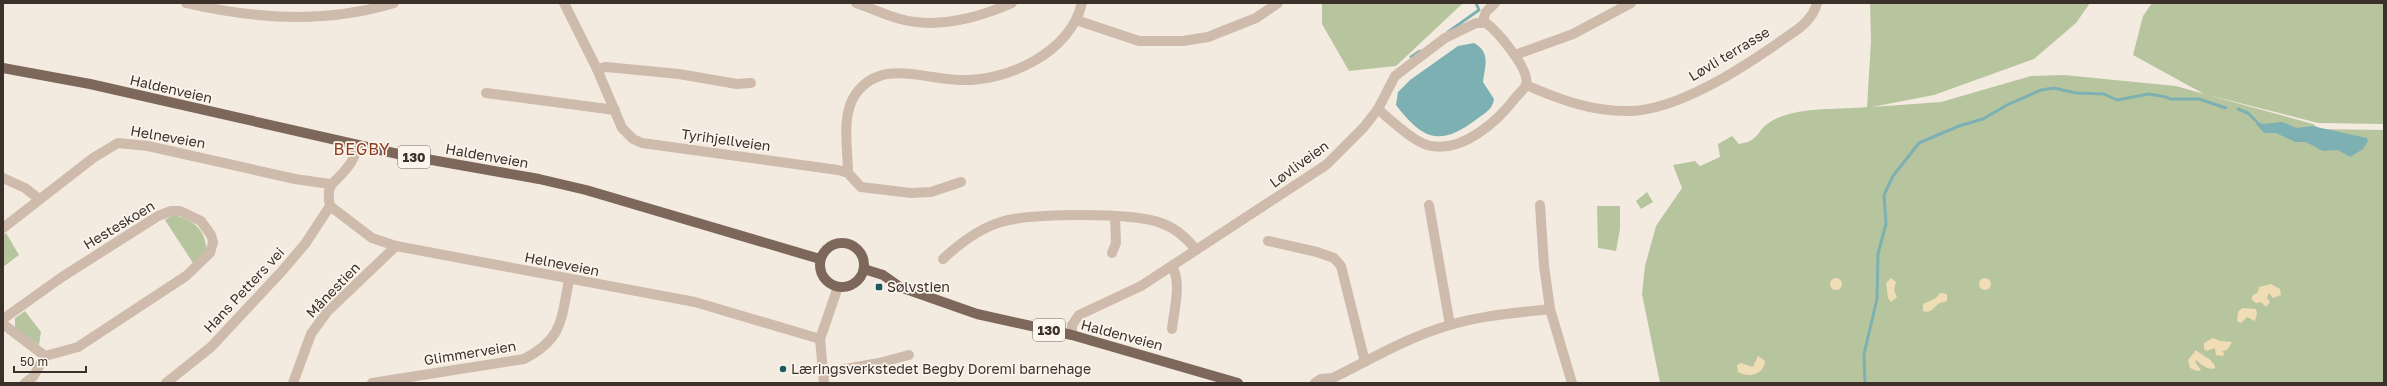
<svg xmlns="http://www.w3.org/2000/svg" width="2387" height="386" viewBox="0 0 2387 386" font-family="'Golos Text',sans-serif">
<rect width="100%" height="100%" fill="#f4ebe0"/>
<g fill="#b7c59e">
<path d="M1322,3H1463L1396,66L1349,71L1322,24Z"/>
<path d="M1870,3H2090L2076,23L2034,59L1934,95L1872,107L1941,102L2031,76L2064,75L2176,86L2204,94L2133,55L2143,16L2152,3H2384V124L2318,123L2204,94L2313,124L2320,129L2384,130V383H1660L1642,294L1645,266L1656,226L1682,188L1673,165L1695,161L1700,166L1720,157L1718,144L1732,136L1739,144C1760,141 1756,131 1770,122C1796,106 1837,110 1867,107L1871,41Z"/>
<path d="M1647,192L1653,202L1641,209L1636,201Z"/>
<path d="M1597,206H1620V229L1616,251L1598,248Z"/>
<path d="M173,215C192,219 207,230 206,251L193,263L165,220Z"/>
<path d="M6,233L19,255L3,267V235Z"/>
<path d="M25,311L41,332L39,345L15,328V318Z"/>
</g>
<g fill="#f0ddb6">
<path d="M1891,278L1896,282L1894,290L1897,297L1891,302L1888,298L1886,283Z"/>
<circle cx="1836" cy="284" r="6"/>
<circle cx="1985" cy="284" r="6"/>
<path d="M2271,284L2280,289L2281,295L2273,298L2269,293L2267,298L2270,302L2266,307L2261,302L2256,303L2252,300V296L2258,292L2259,287Z"/>
<path d="M1940,293L1947,294V301C1945,302 1942,302 1940,303C1934,306 1932,314 1923,311V304L1936,298Z"/>
<path d="M2242,308L2256,309L2257,313L2255,321L2247,317L2241,323L2237,321L2238,312Z"/>
<path d="M2213,338L2220,341L2232,342L2227,350L2222,351L2224,353L2223,356L2216,355L2215,348L2206,351L2204,349V343Z"/>
<path d="M2196,350C2202,356 2210,357 2215,366V368C2208,371 2201,364 2196,360L2195,362L2201,370L2197,371L2190,368L2188,360Z"/>
<path d="M1758,356L1765,361C1764,375 1749,378 1738,372L1737,365L1741,363L1753,367Z"/>
</g>
<g fill="#7db0b3">
<path d="M1474,43C1491,52 1485,67 1483,82L1494,99C1493,109 1485,113 1477,119C1440,147 1423,140 1396,105L1398,92L1410,80L1458,46Z"/>
<path d="M2256,121L2263,124L2282,122L2297,128L2312,126L2367,138L2368,141L2363,149L2350,157L2338,150L2323,151L2306,142H2295L2276,133H2264L2256,124Z"/>
</g>
<g fill="none" stroke-linecap="round" stroke-linejoin="round">
<g stroke="#7db0b3" stroke-width="3">
<path d="M1448,32L1479,10L1476,3"/>
<path d="M1411,57L1420,51"/>
<path d="M2238,109L2248,113L2256,121"/>
<path d="M1865,383L1864,354L1877,299L1878,254L1886,224L1884,195L1893,176L1919,143L1959,126L1983,119L2007,105L2041,90L2054,88L2076,93L2104,94L2117,100L2149,94L2166,97L2170,99H2199L2226,108"/>
</g>
<g stroke="#cebbab" stroke-width="10">
<path d="M186,3C254,19 326,24 394,3"/>
<path d="M564,3L597,69L622,128L633,139L642,143L838,170L848,173L861,187L911,193L931,192L961,182"/>
<path d="M856,3C871,8 885,15 900,19C937,29 978,18 1012,3"/>
<path d="M1076,20L1139,41H1183L1208,37L1256,18L1278,3"/>
<path d="M1482,22L1486,12L1495,3"/>
<path d="M1515,55L1573,34L1631,3"/>
<path d="M597,69L606,67L679,74L737,84L751,83"/>
<path d="M1526,85C1561,100 1592,112 1631,111C1679,109 1739,70 1778,43C1793,32 1812,23 1817,3"/>
<path d="M486,93L615,110"/>
<path d="M358,145C356,154 353,161 347,168C335,184 325,182 330,206L372,238L396,246L695,302L820,339"/>
<path d="M848,173C848,150 841,116 855,95C880,58 923,79 959,80C1007,82 1070,53 1082,3"/>
<path d="M3,178L25,188L39,199"/>
<path d="M1429,205L1450,325"/>
<path d="M3,228L93,158L118,143L148,146L295,179L330,184"/>
<path d="M1268,241L1317,252L1334,258L1341,266L1365,362"/>
<path d="M1112,253L1116,243L1115,216"/>
<path d="M943,259C960,243 978,229 1001,222C1030,213 1132,212 1161,223C1175,228 1187,238 1196,250"/>
<path d="M1550,309L1572,383"/>
<path d="M3,319L62,277L158,216L171,211H180L201,221L211,235L213,242L210,253L186,276L78,347L45,356"/>
<path d="M3,324L45,356L33,377L25,383"/>
<path d="M1172,329C1174,309 1182,284 1172,266"/>
<path d="M1072,335V325L1079,315L1141,286L1326,165L1364,127L1378,109L1395,76L1445,38L1476,23H1486C1497,31 1531,70 1526,85C1524,89 1519,94 1516,97C1498,121 1461,155 1427,145C1413,141 1389,119 1378,109"/>
<path d="M823,373L879,363L909,355"/>
<path d="M166,383L211,347L282,271L305,244L330,206"/>
<path d="M293,383L311,334L327,312L396,246"/>
<path d="M372,383L524,359C563,339 561,320 569,280"/>
<path d="M824,383L820,339L838,287"/>
<path d="M1315,383L1321,379L1333,378"/>
<path d="M1328,383L1333,378C1371,359 1408,337 1450,325C1483,315 1516,313 1550,309L1544,266L1540,205"/>
</g>
<g stroke="#7d675b" stroke-width="10">
<path d="M3,68L90,84L398,154L539,179L586,190L820,259"/>
<circle cx="842" cy="265" r="22"/>
<path d="M864,269L883,275L900,287L977,314L1072,335L1238,383"/>
</g>
</g>
<g fill="#1d5a5f" stroke="#fbf5ed" stroke-width="1.5">
<rect x="875" y="283" width="8" height="8" rx="2"/>
<circle cx="783" cy="369" r="4"/>
</g>
<g text-anchor="middle" stroke-width="3.5" stroke-linejoin="round" paint-order="stroke">
<g fill="#fbf5ed" stroke="#756b64" stroke-width="1">
<rect x="398" y="146" width="32" height="22" rx="3"/>
<rect x="1033" y="319" width="32" height="22" rx="3"/>
</g>
<g font-size="13" font-weight="bold" fill="#3b302a">
<text x="414" y="162">130</text>
<text x="1049" y="335">130</text>
</g>
<g font-size="14" fill="#3b302a" stroke="#fbf5ed">
<text transform="translate(1729 54) rotate(-31)" y="5">Løvli terrasse</text>
<text transform="translate(171 89) rotate(13)" y="5">Haldenveien</text>
<text transform="translate(168 137) rotate(10)" y="5">Helneveien</text>
<text transform="translate(726 140) rotate(8)" y="5">Tyrihjellveien</text>
<text transform="translate(487 156) rotate(10)" y="5">Haldenveien</text>
<text transform="translate(1299 164) rotate(-36)" y="5">Løvliveien</text>
<text transform="translate(119 225) rotate(-31)" y="5">Hesteskoen</text>
<text transform="translate(562 264) rotate(11)" y="5">Helneveien</text>
<text transform="translate(244 290) rotate(-47)" y="5">Hans Petters vei</text>
<text transform="translate(333 290) rotate(-46)" y="5">Månestien</text>
<text transform="translate(1122 335) rotate(15)" y="5">Haldenveien</text>
<text transform="translate(470 353) rotate(-9)" y="5">Glimmerveien</text>
</g>
<g font-size="14" fill="#3b302a" stroke="#fbf5ed" text-anchor="start">
<text x="887" y="292">Sølvstien</text>
<text x="791" y="374">Læringsverkstedet Begby Doremi barnehage</text>
</g>
<g font-size="16" letter-spacing="1" fill="#8e3b1f" stroke="#fbf5ed">
<text x="362" y="155">BEGBY</text>
</g>
</g>
<rect width="2387" height="386" fill="none" stroke="#3b302a" stroke-width="8"/>
<path d="M14 366v6h72v-6" fill="none" stroke="#3b302a" stroke-width="2"/>
<text x="20" y="366" font-size="12" fill="#3b302a" stroke="#fbf5ed" stroke-width="3" paint-order="stroke">50 m</text>
</svg>
